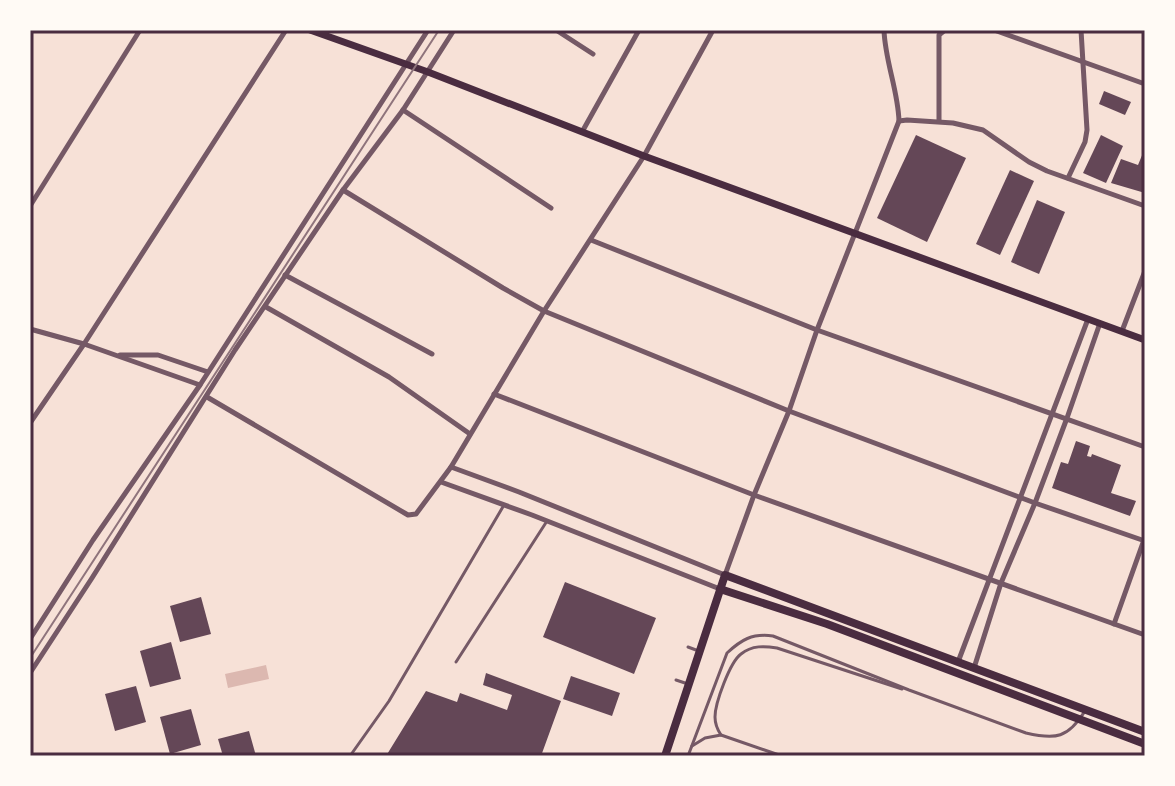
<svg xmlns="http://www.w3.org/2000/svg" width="1175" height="786" viewBox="0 0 1175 786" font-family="'Varela Round',sans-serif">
<rect width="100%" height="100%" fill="#f7e1d7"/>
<path fill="#dcb8b0" d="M266,665L269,679L228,688L225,674Z"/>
<g fill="#644757">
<path d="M1104,91L1131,102L1125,115L1099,104Z"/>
<path d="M916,135L966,158L927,242L877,218Z"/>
<path d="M1101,135L1123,146L1106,183L1083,173Z"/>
<path d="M1145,148V193L1111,183L1121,159L1138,165Z"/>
<path d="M1010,170L1034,181L1000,255L976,244Z"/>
<path d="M1037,200L1065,212L1039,274L1011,262Z"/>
<path d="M1076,441L1090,446L1087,456L1091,457L1092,454L1121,465L1111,493L1136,501L1130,516L1052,488L1061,462L1068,464Z"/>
<path d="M565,582L656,618L634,674L543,637Z"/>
<path d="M201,597L211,634L180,642L170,606Z"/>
<path d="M171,642L181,679L150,687L140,651Z"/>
<path d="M486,673L561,701L541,756H386L426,691L457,702L460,693L507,710L512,695L483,685Z"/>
<path d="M571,676L620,693L612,716L563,699Z"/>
<path d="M136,686L146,722L115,731L105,694Z"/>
<path d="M191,709L201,745L170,754L160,717Z"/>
<path d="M249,731L256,756H223L218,739Z"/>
</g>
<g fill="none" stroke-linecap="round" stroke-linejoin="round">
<g stroke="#755966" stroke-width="3">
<path d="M688,647L696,650"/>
<path d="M456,662L547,521"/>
<path d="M676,680L688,684"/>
<path d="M721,735C717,729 715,724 715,717C715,703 730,662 741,654C752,645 765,646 777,648L902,689"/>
<path d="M692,746L705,738L721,735L782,756"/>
<path d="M350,756L389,701L504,505"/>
<path d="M688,756L727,653C741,640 752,633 773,636L909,690L1026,733C1056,740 1068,738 1085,711"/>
</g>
<g stroke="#755966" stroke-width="5">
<path d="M556,30L593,54"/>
<path d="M994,30L1145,84"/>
<path d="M403,110L551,208"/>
<path d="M899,121L907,120L953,123L983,130L1029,162L1047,171L1145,206"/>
<path d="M939,121V35L945,30"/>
<path d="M582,132L639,30"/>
<path d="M1068,178L1085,142L1087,130L1081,30"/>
<path d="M343,190L503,288L544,311L789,411L1035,503L1145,541"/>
<path d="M30,206L140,30"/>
<path d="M591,240L817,330L1145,447"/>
<path d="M285,275L432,354"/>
<path d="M266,307L389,377L470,434"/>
<path d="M30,329L84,344L200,385"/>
<path d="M1122,331L1145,271"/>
<path d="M120,355H158L208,372"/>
<path d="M494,394L754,495L1145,635"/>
<path d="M207,397L408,515L416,514L451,467L544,311L644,156L713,30"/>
<path d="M30,423L84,344L286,30"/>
<path d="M451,467L519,492L725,575L754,495L789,411L817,330L899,121C898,90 885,61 884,30"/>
<path d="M441,482L532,515L720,589"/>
<path d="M1114,624L1145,537"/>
<path d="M30,639L93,540L200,385L428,30"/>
<path d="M958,662L1088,319"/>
<path d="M974,668L1001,583L1035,503L1067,418L1100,323"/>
<path d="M30,673L92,578L235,350L343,190L403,110L454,30"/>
</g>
<path stroke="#4a2c40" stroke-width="7" d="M310,30L428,72L644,156L1145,340"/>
<g stroke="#4a2c40" stroke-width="8">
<path d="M720,589L827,624L1145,744"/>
<path d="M665,756L725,575L1145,732"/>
</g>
<path stroke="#8f747c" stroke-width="2" d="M30,658L439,30"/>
</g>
<rect width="1175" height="786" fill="none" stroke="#fffaf5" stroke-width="64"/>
<rect x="32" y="32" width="1111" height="722" fill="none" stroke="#4a2c40" stroke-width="3"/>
</svg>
